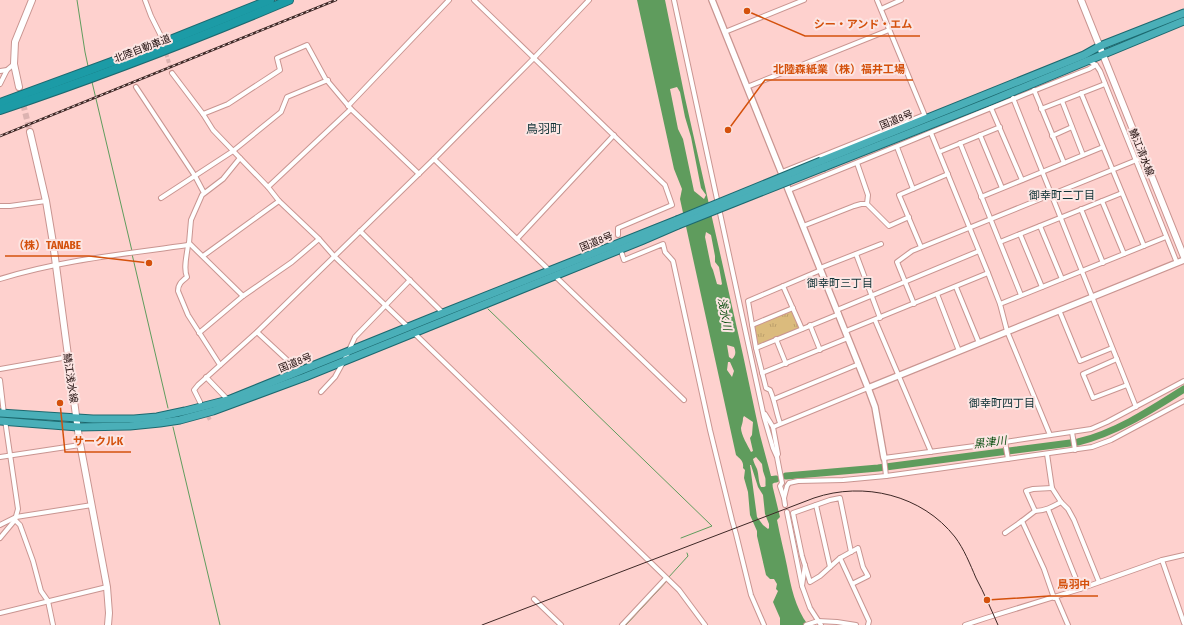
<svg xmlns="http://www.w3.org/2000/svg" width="1184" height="625" viewBox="0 0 1184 625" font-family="'Fira Sans Condensed','Noto Sans JP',sans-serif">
<defs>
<pattern id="grass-tufts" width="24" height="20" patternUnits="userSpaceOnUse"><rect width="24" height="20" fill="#dbbb7d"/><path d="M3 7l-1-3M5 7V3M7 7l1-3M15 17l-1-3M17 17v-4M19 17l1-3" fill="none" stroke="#bc9f6b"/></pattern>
</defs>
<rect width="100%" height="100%" fill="#fed1ce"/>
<path fill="url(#grass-tufts)" d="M792,310L800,328L761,345L758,344L754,326Z"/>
<path fill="#5f9c5d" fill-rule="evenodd" d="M637,0H665L685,98L743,355L760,435L771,476H773L774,483L772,484L780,517L777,520C780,536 784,551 787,566C791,587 795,607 808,625H780V618L773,602L778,591L776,589L777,584L774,579H770L766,575L757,536V531L750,515L748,492L744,478L745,470L743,468C744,461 740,459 736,455L680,199L682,189L674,169ZM677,87L680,92L685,117L691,137L701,188L706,195L704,199L694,191L683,139L678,129L670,89ZM706,232L711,235L715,256V262L719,267L722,284L721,285L717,284L713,270L711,266L705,237ZM727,345L734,347C736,352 736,355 732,359L729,357ZM728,362H730L734,371L732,377L727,370ZM744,416L753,422L752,435L750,438L753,451L751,452C748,446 741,435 741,428C742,424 743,422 743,418ZM756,457L762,464L763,471L767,483L766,486L764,487H761C758,481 759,475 757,469C755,465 754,463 753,459ZM750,465H751L758,487L763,495L765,514L769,524V528L768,529L763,525L757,517Z"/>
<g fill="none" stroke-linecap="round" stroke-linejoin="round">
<g stroke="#5f9c5d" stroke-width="1">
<path d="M77,0L85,52L88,66"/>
<path d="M92,82L132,251"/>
<path d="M132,254L168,408"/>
<path d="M488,309L712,526L681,538"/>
<path d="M173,427L220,625"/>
<path d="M668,578L688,556L687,553"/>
<path d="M626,625L666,582"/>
</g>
<g stroke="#5f9c5d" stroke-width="7">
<path d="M786,476L878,468L1078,442C1116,433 1151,410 1184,389"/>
<path d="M769,485V480L776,479"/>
</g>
<g stroke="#dcb3b1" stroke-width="4" stroke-dasharray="4 2" stroke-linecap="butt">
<path d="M161,36L172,73"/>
<path d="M205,411L210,420"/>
</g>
<path stroke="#dcb3b1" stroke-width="6" stroke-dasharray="6 3" stroke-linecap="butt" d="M19,87L30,132"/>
<defs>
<g id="minor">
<path d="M145,0L151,16L161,36"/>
<path d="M474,0L665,185L672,205L618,228V235"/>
<path d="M674,0L764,417L773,448L777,457L782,483L780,486L784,498"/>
<path d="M877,0L925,116"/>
<path d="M881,9L901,0"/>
<path d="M725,32L804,0"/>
<path d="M1087,60L1096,65L1100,71L1177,263"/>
<path d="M0,71L7,70L14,64"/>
<path d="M172,73L203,114L213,130L268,187L279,201L319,239L334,256L408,327"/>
<path d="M0,84L7,70"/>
<path d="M136,87L195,176L204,193"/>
<path d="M747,87L889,30"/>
<path d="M1034,90L1064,163"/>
<path d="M1081,93L1144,246"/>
<path d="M1013,98L1136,407"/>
<path d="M1062,101L1083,155"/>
<path d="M348,106L449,0"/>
<path d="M991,108L1022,180"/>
<path d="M1041,109L1105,84"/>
<path d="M203,114L228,104L280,70L277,58L307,45L325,78L351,109L419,174"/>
<path d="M931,133L988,273L1000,304L1007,331L1050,435"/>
<path d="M980,135L1002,188"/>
<path d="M1052,136L1072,127"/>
<path d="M960,143L1021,295"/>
<path d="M897,147L913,189"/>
<path d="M939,152L1000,127"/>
<path d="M434,159L550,271"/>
<path d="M857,163L868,195L867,204"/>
<path d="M782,172L924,115"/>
<path d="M268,187L351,109"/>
<path d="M789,190C889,150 989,108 1089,69L1096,65"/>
<path d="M981,197L1103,147"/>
<path d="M161,198L233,151L281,112L287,97L328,80"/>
<path d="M1102,201L1124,254"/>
<path d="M0,206H10L46,201"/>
<path d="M1081,209L1103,263"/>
<path d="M803,226L854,206L861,204H867L889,226L909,217"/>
<path d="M1040,226L1062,279"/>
<path d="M360,231L443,313"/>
<path d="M1020,234L1042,287"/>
<path d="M517,239L614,135"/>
<path d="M1000,242L1122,193"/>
<path d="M189,243L243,296"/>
<path d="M921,247L899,195L948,174"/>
<path d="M622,254L624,260L663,244L665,252L673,261L710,430L732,520L736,534L751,595L764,625"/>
<path d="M856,254L880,318"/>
<path d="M203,256L279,201"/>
<path d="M820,268L881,244"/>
<path d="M555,276L684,400"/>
<path d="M0,279C61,260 125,254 188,245"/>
<path d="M783,286L802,329"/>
<path d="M956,287L979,343"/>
<path d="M937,294L959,351"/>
<path d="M914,304L897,262L912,251L1144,157"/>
<path d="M1000,304L1166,237"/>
<path d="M837,310L979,251"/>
<path d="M1059,310L1080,361L1112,348"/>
<path d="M875,320L931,452"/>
<path d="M752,325L793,308"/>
<path d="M810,325L820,350"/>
<path d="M846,331L988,273"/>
<path d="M257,332L299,371"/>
<path d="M413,332L679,590L705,625"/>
<path d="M199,333L243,296L292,262L319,239"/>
<path d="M776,339L786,364"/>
<path d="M756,348L839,314"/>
<path d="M1117,359L1083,374L1093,398L1127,385"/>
<path d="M220,365L188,315L178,291C178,284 182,281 187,277C183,268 187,255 188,245L189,243L191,220L202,195L223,179L240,158"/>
<path d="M0,369L68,357"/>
<path d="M762,373L848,338"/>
<path d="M206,377L228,400"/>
<path d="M0,380L4,414"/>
<path d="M321,392L335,377L346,357L355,337L410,280"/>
<path d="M774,399L859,364"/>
<path d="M200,402L194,390L198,385L257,332L434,159L534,58L589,0"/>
<path d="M765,414L773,427L778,454L777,456"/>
<path d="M780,423C776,412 775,401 770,390L766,388L756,348L748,301L821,270"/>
<path d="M773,427L868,388"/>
<path d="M1072,432L1075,450"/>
<path d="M1005,442L1008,459"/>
<path d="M1047,454L1052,488L1061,502L1068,509L1074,520L1099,582"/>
<path d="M0,457L80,445"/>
<path d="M886,476L884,458L1005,442L1091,429L1107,422L1184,381"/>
<path d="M1052,488L1033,489L1026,491L1035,511C1045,511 1052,507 1061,502"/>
<path d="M785,505L784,498L787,486L789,483L798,481L843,480L886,476L937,469L1092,447L1111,440L1184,401"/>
<path d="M816,505L830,567"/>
<path d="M1048,509L1080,589"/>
<path d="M787,512L802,586L810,608L821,625"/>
<path d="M15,520L20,525L33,561L41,591L48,601L53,625"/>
<path d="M1022,521L1035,511"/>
<path d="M0,525L16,517L92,505"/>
<path d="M1005,533L1022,521L1044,569L1054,598"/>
<path d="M0,538L15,520L18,509L5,420"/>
<path d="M840,558L820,576L810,582L802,556L793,513L830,500L840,498L851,552"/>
<path d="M1162,560L1184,623"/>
<path d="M852,584L868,576L863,567L858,548L840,558L869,621L868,625"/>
<path d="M802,586L805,565"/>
<path d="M1056,597L1068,625"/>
<path d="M534,599L561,625"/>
<path d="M0,613L107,587"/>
<path d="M622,625L666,578"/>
<path d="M806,625L818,621L837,622L856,625"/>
<path d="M965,625L986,618L1080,589L1162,560L1184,555"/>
</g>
<g id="tertiary">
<path d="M712,0L868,388L875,407L884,458"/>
<path d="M868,388L1184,260"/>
</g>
<g id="secondary">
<path d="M1081,0L1184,257"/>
<path d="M19,87L14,64L15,42L32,0"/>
<path d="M30,132L46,201L53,243L79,438L107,587L109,613L108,625"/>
</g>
<g id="trunk">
<path d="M821,161L1084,55L1100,46L1184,13"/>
<path d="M824,167L988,102L1184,21"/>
<path d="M0,413L93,419H134L157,417L185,411L228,400L443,313L677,220"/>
<path d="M0,421L78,427L130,426L160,423L180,420L213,411L305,377L641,241L678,225"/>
</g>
<g id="motorway">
<path d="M0,103L158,45L270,0"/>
<path d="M0,110C98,77 194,40 289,0"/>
</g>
</defs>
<use href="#minor" stroke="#c99591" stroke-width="6"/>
<use href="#tertiary" stroke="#c99591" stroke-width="8"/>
<use href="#secondary" stroke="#c99591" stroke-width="8"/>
<use href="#trunk" stroke="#1c696f" stroke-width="9"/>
<use href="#motorway" stroke="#1c696f" stroke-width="10"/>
<use href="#minor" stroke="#fff" stroke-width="4"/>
<use href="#tertiary" stroke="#fff" stroke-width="5.5"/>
<use href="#secondary" stroke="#fff" stroke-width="6"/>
<use href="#trunk" stroke="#4aafb8" stroke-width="7"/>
<use href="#motorway" stroke="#1c9ba6" stroke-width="8"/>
<path stroke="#3e2826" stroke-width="1" d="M482,625L814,498C864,481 922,495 955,537C964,549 970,564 976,578C984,593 991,609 998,625"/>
<defs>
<path id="rail" d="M0,136L336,0"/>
</defs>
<use href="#rail" stroke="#3e2826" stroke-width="2.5"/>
<use href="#rail" stroke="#fce5e3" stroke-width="1" stroke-dasharray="3" stroke-linecap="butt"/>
<defs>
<g id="trunk-bridge">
<path d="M677,220L821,161"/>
<path d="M678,225L824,167"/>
</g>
</defs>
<use href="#trunk-bridge" stroke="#1c696f" stroke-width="9" stroke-linecap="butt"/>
<use href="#trunk-bridge" stroke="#4aafb8" stroke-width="7"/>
</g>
<g text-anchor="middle" stroke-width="4" stroke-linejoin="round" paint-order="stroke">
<g font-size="10" fill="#1d0b0a" stroke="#fce5e3">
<text transform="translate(142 48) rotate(-21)" y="4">北陸自動車道</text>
<text transform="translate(896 119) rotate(-22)" y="4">国道8号</text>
<text transform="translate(1142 152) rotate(68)" y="4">鯖江清水線</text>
<text transform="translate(596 241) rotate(-22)" y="4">国道8号</text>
<text transform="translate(295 362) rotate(-22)" y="4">国道8号</text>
<text transform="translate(71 378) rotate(82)" y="4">鯖江浅水線</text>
</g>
<g font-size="11" fill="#0f3236" stroke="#fce5e3">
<text x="1062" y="199">御幸町二丁目</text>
<text x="840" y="287">御幸町三丁目</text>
<text x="1002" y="407">御幸町四丁目</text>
</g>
<g font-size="11" font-style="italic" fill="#0c4f11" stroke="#fce5e3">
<text transform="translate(725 314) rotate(79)" y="4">浅水川</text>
<text transform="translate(990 442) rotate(-7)" y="4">黒津川</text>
</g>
<g font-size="12" fill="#0f3236" stroke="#fce5e3">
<text x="544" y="133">鳥羽町</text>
</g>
</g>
<path fill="none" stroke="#d4510c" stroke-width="1.5" d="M747 11L805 36H920M728 130L765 80H913M149 263L89 256H5M60 403L65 452H131M987 600L1049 596H1098"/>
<g fill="#d4510c" stroke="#fce5e3" stroke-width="1.5">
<circle cx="747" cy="11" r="4"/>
<circle cx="728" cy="130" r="4"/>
<circle cx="149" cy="263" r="4"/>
<circle cx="60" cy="403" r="4"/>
<circle cx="987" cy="600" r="4"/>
</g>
<g font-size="11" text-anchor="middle" font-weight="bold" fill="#d4510c" stroke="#fce5e3" stroke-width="4" stroke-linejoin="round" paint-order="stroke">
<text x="863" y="28">シー・アンド・エム</text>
<text x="839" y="73">北陸森紙業（株）福井工場</text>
<text x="47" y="249">（株）TANABE</text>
<text x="98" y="445">サークルK</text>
<text x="1074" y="588">鳥羽中</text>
</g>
</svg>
